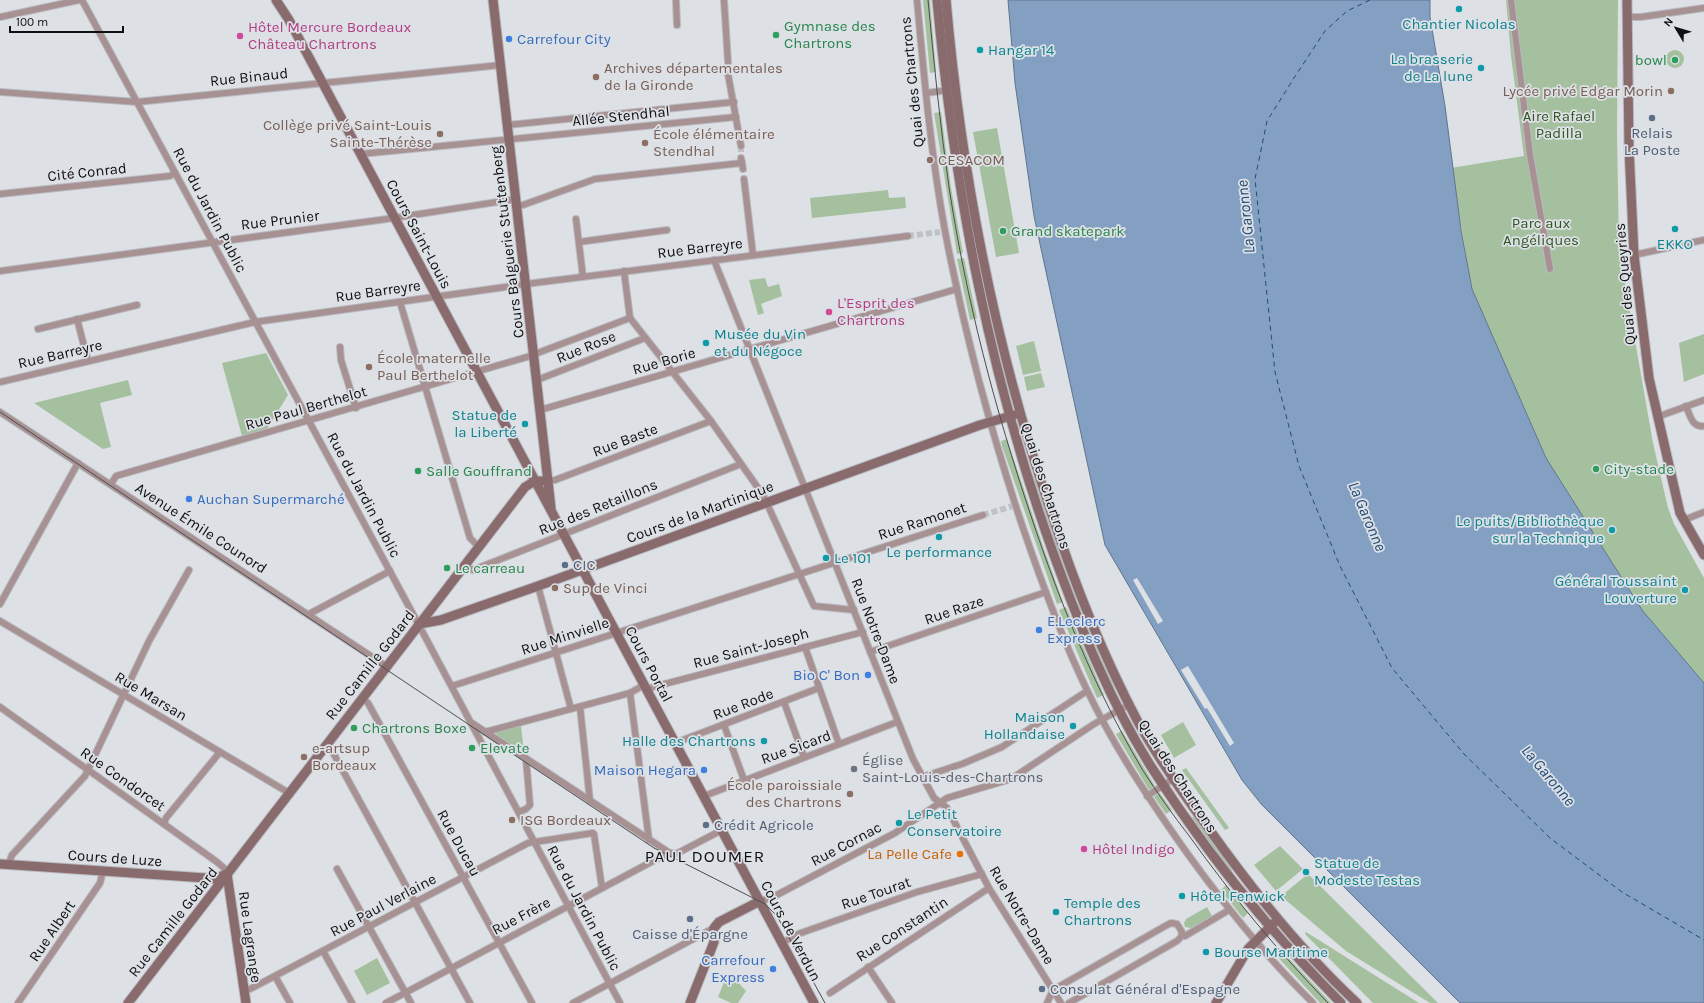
<svg xmlns="http://www.w3.org/2000/svg" width="1704" height="1003" viewBox="0 0 1704 1003" font-family="Karla,sans-serif">
<rect width="100%" height="100%" fill="#dde0e5"/>
<g fill="#a5c09e">
<path d="M923,0H930L936,72L930,73Z"/>
<path d="M1506,0H1618L1617,133L1619,250L1653,443L1668,508L1674,524L1704,578V683L1642,610L1546,458L1472,289L1451,168L1524,156L1511,56Z"/>
<circle cx="1675" cy="59" r="9"/>
<path d="M941,112L951,188L963,253L957,254L935,119L934,113Z"/>
<path d="M997,128L1019,253L996,257L973,132Z"/>
<path d="M888,190L889,198L905,197L906,208L812,218L810,198Z"/>
<path d="M978,255L1011,395L1007,396L975,256Z"/>
<path d="M964,258L977,318L970,320L957,259Z"/>
<path d="M765,278L768,287L779,284L782,296L761,304L764,313L758,315L749,280Z"/>
<path d="M1704,334V374L1684,382L1679,343Z"/>
<path d="M1034,341L1041,371L1023,375L1016,346Z"/>
<path d="M266,353L288,395L267,429L242,436L222,363Z"/>
<path d="M1041,373L1045,387L1027,391L1024,377Z"/>
<path d="M128,380L132,395L100,403L111,447L103,449L34,403Z"/>
<path d="M1007,439L1043,546L1063,602L1057,604L1002,446L1001,441Z"/>
<path d="M1036,478L1077,596L1074,597L1032,480Z"/>
<path d="M1080,603L1117,688L1114,689L1076,604Z"/>
<path d="M1066,607L1104,695L1097,698L1059,610Z"/>
<path d="M1183,722L1196,745L1174,758L1161,735Z"/>
<path d="M521,725L524,754L496,734L497,732Z"/>
<path d="M1122,731L1155,786L1149,790L1116,734Z"/>
<path d="M1186,768L1229,828L1225,830L1182,770Z"/>
<path d="M1159,792L1172,810L1166,814L1154,797Z"/>
<path d="M1195,816L1233,869L1231,871L1192,818Z"/>
<path d="M1280,846L1303,869L1276,891L1254,865Z"/>
<path d="M1308,874L1438,1003H1430L1346,951L1281,896Z"/>
<path d="M1226,885L1248,913L1243,918L1221,890Z"/>
<path d="M1207,907L1212,916L1191,928L1185,927L1184,923L1186,919Z"/>
<path d="M1306,932L1419,1003H1373L1305,934Z"/>
<path d="M1279,948L1331,1003H1320L1274,953Z"/>
<path d="M377,958L390,983L367,995L354,971Z"/>
<path d="M727,975L736,980L746,991L738,1003H731L718,997Z"/>
</g>
<path fill="#83a0c2" stroke="#60748d" d="M1008,0H1430V17L1445,106L1461,230L1472,289L1546,458L1642,610L1704,683V1003H1460L1262,805L1242,780L1105,545L1034,216L1015,83Z"/>
<g fill="#dde0e5">
<path d="M1137,578L1163,621L1158,624L1133,580Z"/>
<path d="M1188,666L1234,743L1230,746L1207,708L1205,709L1181,670Z"/>
</g>
<g fill="none" stroke-linecap="round" stroke-linejoin="round">
<path stroke="#214a77" stroke-width="1" stroke-dasharray="5 4" stroke-linecap="butt" d="M1370,0L1347,11L1325,31L1294,78L1267,121L1255,179L1275,372L1299,466L1340,566L1392,668L1464,754L1550,838L1622,892L1704,940"/>
<g stroke="#bec1c5" stroke-width="6" stroke-dasharray="6 3" stroke-linecap="butt">
<path d="M728,62V74"/>
<path d="M741,146V158"/>
<path d="M908,236L940,232"/>
<path d="M983,515L1016,505"/>
</g>
<defs>
<g id="street">
<path d="M82,0L414,616L620,1003"/>
<path d="M676,0L677,25"/>
<path d="M724,0L728,62"/>
<path d="M917,0C924,77 931,155 945,231C964,331 990,429 1022,525C1041,581 1061,637 1087,690C1113,745 1147,796 1182,846C1222,902 1264,955 1313,1003"/>
<path d="M1511,0L1530,155L1550,269"/>
<path d="M0,17L79,0"/>
<path d="M1628,17H1641L1704,8"/>
<path d="M728,74L741,146"/>
<path d="M0,92L137,102L501,65"/>
<path d="M926,93L949,90"/>
<path d="M507,125L734,102"/>
<path d="M361,154L736,117"/>
<path d="M741,158L743,169"/>
<path d="M744,179L753,255"/>
<path d="M0,194L170,176L175,173"/>
<path d="M517,206L523,205L595,179L742,163"/>
<path d="M576,219L583,277"/>
<path d="M579,242L667,230"/>
<path d="M1634,255L1704,240"/>
<path d="M714,260L913,759L934,798L947,808L989,888L1061,1003"/>
<path d="M0,271L387,219L516,199"/>
<path d="M624,271L630,318L711,421L763,495L814,606L854,610"/>
<path d="M400,302L470,538L479,547"/>
<path d="M77,319L88,361"/>
<path d="M38,329L137,305"/>
<path d="M340,347L341,360L356,408"/>
<path d="M537,380L645,338"/>
<path d="M0,382L255,322L534,283L908,236"/>
<path d="M1686,406C1690,415 1692,428 1704,426"/>
<path d="M540,410L957,289"/>
<path d="M0,412L386,666"/>
<path d="M1657,417L1704,400"/>
<path d="M548,481L555,480L711,421"/>
<path d="M111,484L116,476L527,357L630,318"/>
<path d="M1684,520L1704,512"/>
<path d="M464,566L473,570L741,464"/>
<path d="M538,586L571,709"/>
<path d="M0,604L78,463"/>
<path d="M309,614L390,571"/>
<path d="M0,621L289,793"/>
<path d="M805,647L839,744"/>
<path d="M870,652L1046,592"/>
<path d="M452,686L983,515"/>
<path d="M647,690L653,687L863,632"/>
<path d="M630,693L649,840"/>
<path d="M362,698L368,703L532,1003"/>
<path d="M784,702L804,757"/>
<path d="M0,707L217,862L224,868L227,874"/>
<path d="M580,707L590,801"/>
<path d="M472,723L670,853"/>
<path d="M724,725L744,780"/>
<path d="M485,732L630,693L644,685"/>
<path d="M675,743L819,688"/>
<path d="M326,745L331,749L470,1003"/>
<path d="M922,777L962,764L1002,747L1087,691"/>
<path d="M704,796L897,722"/>
<path d="M1147,796L1173,779"/>
<path d="M519,812L526,809L530,805L526,759"/>
<path d="M164,824L166,818L220,752"/>
<path d="M8,865L12,855L85,776L149,641L189,570"/>
<path d="M337,869L411,1003"/>
<path d="M760,901L771,898L895,833L947,798L1011,779L1094,724L1130,704"/>
<path d="M1182,935L1185,936L1229,910"/>
<path d="M782,943L798,934L917,892L982,874"/>
<path d="M323,951L352,1003"/>
<path d="M868,967L892,1003"/>
<path d="M275,976L290,1003"/>
<path d="M244,991L250,989L528,843L593,833L594,834L602,888"/>
<path d="M830,993L989,888"/>
<path d="M18,1003L100,883L103,871"/>
<path d="M386,1003L655,860L670,853L676,854L722,830"/>
<path d="M573,1003L714,928"/>
<path d="M1047,1003L1053,990L1167,925L1171,923L1177,924L1182,932L1181,937L1177,941L1069,1003"/>
</g>
<g id="secondary">
<path d="M276,0L289,20L814,1003"/>
<path d="M493,0L551,508"/>
<path d="M937,0C955,193 989,376 1055,558C1081,629 1110,701 1150,765C1205,851 1269,931 1341,1003"/>
<path d="M946,0C961,172 994,342 1049,506C1073,580 1102,654 1138,722C1159,760 1184,795 1209,829C1253,891 1301,951 1357,1003"/>
<path d="M1627,0L1629,148L1634,255L1649,378L1680,513L1704,555"/>
<path d="M419,624L441,620L538,586L980,425L1014,415"/>
<path d="M0,864L206,878L214,879L227,874"/>
<path d="M227,874L246,1003"/>
<path d="M128,1003L525,487L535,481H548"/>
<path d="M690,1003L714,942V928L719,922L760,901"/>
<path d="M1216,1003L1248,949L1274,923"/>
</g>
</defs>
<use href="#street" stroke="#b8babf" stroke-width="8"/>
<use href="#secondary" stroke="#b8babf" stroke-width="11"/>
<use href="#street" stroke="#a79192" stroke-width="6"/>
<use href="#secondary" stroke="#8a6b6d" stroke-width="9"/>
<g stroke="#4c4d50" stroke-width="1">
<path d="M928,0C934,63 940,125 949,187C966,299 995,409 1031,516C1060,603 1095,689 1142,769C1157,793 1173,815 1190,837C1233,897 1277,950 1328,1003"/>
<path d="M0,412L654,848L765,904L777,916L825,1003"/>
</g>
</g>
<g fill="#0f9aa8" stroke="#dde0e5" stroke-width="1.5">
<circle cx="1459" cy="9" r="4"/>
<circle cx="980" cy="50" r="4"/>
<circle cx="1481" cy="68" r="4"/>
<circle cx="1675" cy="229" r="4"/>
<circle cx="706" cy="343" r="4"/>
<circle cx="525" cy="424" r="4"/>
<circle cx="1612" cy="530" r="4"/>
<circle cx="939" cy="537" r="4"/>
<circle cx="826" cy="558" r="4"/>
<circle cx="1685" cy="590" r="4"/>
<circle cx="1073" cy="726" r="4"/>
<circle cx="764" cy="741" r="4"/>
<circle cx="899" cy="823" r="4"/>
<circle cx="1306" cy="872" r="4"/>
<circle cx="1182" cy="896" r="4"/>
<circle cx="1056" cy="912" r="4"/>
<circle cx="1206" cy="952" r="4"/>
</g>
<g fill="#2e9e5b" stroke="#dde0e5" stroke-width="1.5">
<circle cx="776" cy="35" r="4"/>
<circle cx="1675" cy="60" r="4"/>
<circle cx="1003" cy="231" r="4"/>
<circle cx="1596" cy="469" r="4"/>
<circle cx="418" cy="471" r="4"/>
<circle cx="447" cy="568" r="4"/>
<circle cx="354" cy="728" r="4"/>
<circle cx="472" cy="748" r="4"/>
</g>
<g fill="#d1479c" stroke="#dde0e5" stroke-width="1.5">
<circle cx="240" cy="36" r="4"/>
<circle cx="829" cy="312" r="4"/>
<circle cx="1084" cy="849" r="4"/>
</g>
<g fill="#3f7fe0" stroke="#dde0e5" stroke-width="1.5">
<circle cx="509" cy="39" r="4"/>
<circle cx="189" cy="499" r="4"/>
<circle cx="1039" cy="630" r="4"/>
<circle cx="868" cy="675" r="4"/>
<circle cx="704" cy="770" r="4"/>
<circle cx="773" cy="969" r="4"/>
</g>
<g fill="#8d6e63" stroke="#dde0e5" stroke-width="1.5">
<circle cx="596" cy="77" r="4"/>
<circle cx="1671" cy="91" r="4"/>
<circle cx="440" cy="134" r="4"/>
<circle cx="645" cy="143" r="4"/>
<circle cx="930" cy="160" r="4"/>
<circle cx="369" cy="367" r="4"/>
<circle cx="555" cy="588" r="4"/>
<circle cx="304" cy="757" r="4"/>
<circle cx="850" cy="794" r="4"/>
<circle cx="512" cy="820" r="4"/>
</g>
<g fill="#5c6f8a" stroke="#dde0e5" stroke-width="1.5">
<circle cx="1652" cy="118" r="4"/>
<circle cx="565" cy="565" r="4"/>
<circle cx="706" cy="825" r="4"/>
<circle cx="690" cy="919" r="4"/>
<circle cx="1042" cy="989" r="4"/>
</g>
<circle fill="#6b7280" stroke="#dde0e5" stroke-width="1.5" cx="854" cy="769" r="4"/>
<circle fill="#e8710a" stroke="#dde0e5" stroke-width="1.5" cx="960" cy="854" r="4"/>
<g text-anchor="middle" stroke-width="3.5" stroke-linejoin="round" paint-order="stroke">
<g font-size="15" fill="#0d838f" stroke="#dde0e5" text-anchor="start">
<text x="1459" y="29" text-anchor="middle">Chantier Nicolas</text>
<text x="988" y="55">Hangar 14</text>
<text x="1473" y="64" text-anchor="end">La brasserie<tspan x="1473" dy="17">de La lune</tspan></text>
<text x="1675" y="249" text-anchor="middle">EKKO</text>
<text x="714" y="339">Musée du Vin<tspan x="714" dy="17">et du Négoce</tspan></text>
<text x="517" y="420" text-anchor="end">Statue de<tspan x="517" dy="17">la Liberté</tspan></text>
<text x="1604" y="526" text-anchor="end">Le puits/Bibliothèque<tspan x="1604" dy="17">sur la Technique</tspan></text>
<text x="939" y="557" text-anchor="middle">Le performance</text>
<text x="834" y="563">Le 101</text>
<text x="1677" y="586" text-anchor="end">Général Toussaint<tspan x="1677" dy="17">Louverture</tspan></text>
<text x="1065" y="722" text-anchor="end">Maison<tspan x="1065" dy="17">Hollandaise</tspan></text>
<text x="756" y="746" text-anchor="end">Halle des Chartrons</text>
<text x="907" y="819">Le Petit<tspan x="907" dy="17">Conservatoire</tspan></text>
<text x="1314" y="868">Statue de<tspan x="1314" dy="17">Modeste Testas</tspan></text>
<text x="1190" y="901">Hôtel Fenwick</text>
<text x="1064" y="908">Temple des<tspan x="1064" dy="17">Chartrons</tspan></text>
<text x="1214" y="957">Bourse Maritime</text>
</g>
<g font-size="15" fill="#27864d" stroke="#dde0e5" text-anchor="start">
<text x="784" y="31">Gymnase des<tspan x="784" dy="17">Chartrons</tspan></text>
<text x="1667" y="65" text-anchor="end">bowl</text>
<text x="1011" y="236">Grand skatepark</text>
<text x="1604" y="474">City-stade</text>
<text x="426" y="476">Salle Gouffrand</text>
<text x="455" y="573">Le carreau</text>
<text x="362" y="733">Chartrons Boxe</text>
<text x="480" y="753">Elevate</text>
</g>
<g font-size="15" fill="#b23c85" stroke="#dde0e5" text-anchor="start">
<text x="248" y="32">Hôtel Mercure Bordeaux<tspan x="248" dy="17">Château Chartrons</tspan></text>
<text x="837" y="308">L'Esprit des<tspan x="837" dy="17">Chartrons</tspan></text>
<text x="1092" y="854">Hôtel Indigo</text>
</g>
<g font-size="15" fill="#366cbe" stroke="#dde0e5" text-anchor="start">
<text x="517" y="44">Carrefour City</text>
<text x="197" y="504">Auchan Supermarché</text>
<text x="1047" y="626">E.Leclerc<tspan x="1047" dy="17">Express</tspan></text>
<text x="860" y="680" text-anchor="end">Bio C' Bon</text>
<text x="696" y="775" text-anchor="end">Maison Hegara</text>
<text x="765" y="965" text-anchor="end">Carrefour<tspan x="765" dy="17">Express</tspan></text>
</g>
<g font-size="15" fill="#785e54" stroke="#dde0e5" text-anchor="start">
<text x="604" y="73">Archives départementales<tspan x="604" dy="17">de la Gironde</tspan></text>
<text x="1663" y="96" text-anchor="end">Lycée privé Edgar Morin</text>
<text x="432" y="130" text-anchor="end">Collège privé Saint-Louis<tspan x="432" dy="17">Sainte-Thérèse</tspan></text>
<text x="653" y="139">École élémentaire<tspan x="653" dy="17">Stendhal</tspan></text>
<text x="938" y="165">CESACOM</text>
<text x="377" y="363">École maternelle<tspan x="377" dy="17">Paul Berthelot</tspan></text>
<text x="563" y="593">Sup de Vinci</text>
<text x="312" y="753">e-artsup<tspan x="312" dy="17">Bordeaux</tspan></text>
<text x="842" y="790" text-anchor="end">École paroissiale<tspan x="842" dy="17">des Chartrons</tspan></text>
<text x="520" y="825">ISG Bordeaux</text>
</g>
<g font-size="15" fill="#0e0f11" stroke="#dde0e5">
<text transform="translate(249 77) rotate(-6)" y="5">Rue Binaud</text>
<text transform="translate(912 82) rotate(-96)" y="5">Quai des Chartrons</text>
<text transform="translate(621 116) rotate(-6)" y="5">Allée Stendhal</text>
<text transform="translate(87 172) rotate(-6)" y="5">Cité Conrad</text>
<text transform="translate(210 210) rotate(62)" y="5">Rue du Jardin Public</text>
<text transform="translate(280 220) rotate(-7)" y="5">Rue Prunier</text>
<text transform="translate(419 234) rotate(62)" y="5">Cours Saint-Louis</text>
<text transform="translate(507 242) rotate(-97)" y="5">Cours Balguerie Stuttenberg</text>
<text transform="translate(700 248) rotate(-7)" y="5">Rue Barreyre</text>
<text transform="translate(1625 284) rotate(-95)" y="5">Quai des Queyries</text>
<text transform="translate(378 291) rotate(-8)" y="5">Rue Barreyre</text>
<text transform="translate(586 347) rotate(-22)" y="5">Rue Rose</text>
<text transform="translate(60 354) rotate(-13)" y="5">Rue Barreyre</text>
<text transform="translate(664 361) rotate(-16)" y="5">Rue Borie</text>
<text transform="translate(306 408) rotate(-16)" y="5">Rue Paul Berthelot</text>
<text transform="translate(625 440) rotate(-21)" y="5">Rue Baste</text>
<text transform="translate(1046 486) rotate(72)" y="5">Quai des Chartrons</text>
<text transform="translate(364 495) rotate(62)" y="5">Rue du Jardin Public</text>
<text transform="translate(598 507) rotate(-22)" y="5">Rue des Retaillons</text>
<text transform="translate(700 512) rotate(-20)" y="5">Cours de la Martinique</text>
<text transform="translate(922 521) rotate(-18)" y="5">Rue Ramonet</text>
<text transform="translate(201 528) rotate(33)" y="5">Avenue Émile Counord</text>
<text transform="translate(954 610) rotate(-19)" y="5">Rue Raze</text>
<text transform="translate(876 631) rotate(69)" y="5">Rue Notre-Dame</text>
<text transform="translate(565 636) rotate(-18)" y="5">Rue Minvielle</text>
<text transform="translate(751 648) rotate(-15)" y="5">Rue Saint-Joseph</text>
<text transform="translate(649 664) rotate(62)" y="5">Cours Portal</text>
<text transform="translate(370 665) rotate(-52)" y="5">Rue Camille Godard</text>
<text transform="translate(151 696) rotate(31)" y="5">Rue Marsan</text>
<text transform="translate(743 704) rotate(-21)" y="5">Rue Rode</text>
<text transform="translate(796 747) rotate(-20)" y="5">Rue Sicard</text>
<text transform="translate(1178 776) rotate(57)" y="5">Quai des Chartrons</text>
<text transform="translate(123 779) rotate(35)" y="5">Rue Condorcet</text>
<text transform="translate(459 843) rotate(61)" y="5">Rue Ducau</text>
<text transform="translate(846 844) rotate(-28)" y="5">Rue Cornac</text>
<text transform="translate(115 858) rotate(4)" y="5">Cours de Luze</text>
<text transform="translate(876 893) rotate(-19)" y="5">Rue Tourat</text>
<text transform="translate(383 905) rotate(-28)" y="5">Rue Paul Verlaine</text>
<text transform="translate(584 908) rotate(62)" y="5">Rue du Jardin Public</text>
<text transform="translate(1022 915) rotate(59)" y="5">Rue Notre-Dame</text>
<text transform="translate(521 916) rotate(-28)" y="5">Rue Frère</text>
<text transform="translate(173 922) rotate(-52)" y="5">Rue Camille Godard</text>
<text transform="translate(902 929) rotate(-33)" y="5">Rue Constantin</text>
<text transform="translate(52 931) rotate(-56)" y="5">Rue Albert</text>
<text transform="translate(791 931) rotate(62)" y="5">Cours de Verdun</text>
<text transform="translate(250 937) rotate(82)" y="5">Rue Lagrange</text>
</g>
<g font-size="15" fill="#2e5422" stroke="#dde0e5">
<text x="1559" y="121">Aire Rafael<tspan x="1559" dy="17">Padilla</tspan></text>
<text x="1541" y="228">Parc aux<tspan x="1541" dy="17">Angéliques</tspan></text>
</g>
<g font-size="15" fill="#4e5e75" stroke="#dde0e5" text-anchor="start">
<text x="1652" y="138" text-anchor="middle">Relais<tspan x="1652" dy="17">La Poste</tspan></text>
<text x="573" y="570">CIC</text>
<text x="714" y="830">Crédit Agricole</text>
<text x="690" y="939" text-anchor="middle">Caisse d'Épargne</text>
<text x="1050" y="994">Consulat Général d'Espagne</text>
</g>
<g font-size="15" fill="#5b616d" stroke="#dde0e5" text-anchor="start">
<text x="862" y="765">Église<tspan x="862" dy="17">Saint-Louis-des-Chartrons</tspan></text>
</g>
<g font-size="15" fill="#c56008" stroke="#dde0e5" text-anchor="end">
<text x="952" y="859">La Pelle Cafe</text>
</g>
<g font-size="16" font-style="italic" fill="#214a77" stroke="#dde0e5">
<text transform="translate(1245 217) rotate(-96)" y="6">La Garonne</text>
<text transform="translate(1368 516) rotate(67)" y="6">La Garonne</text>
<text transform="translate(1549 775) rotate(50)" y="6">La Garonne</text>
</g>
<g font-size="17" letter-spacing="1" fill="#0e0f11" stroke="#dde0e5">
<text x="705" y="862">PAUL DOUMER</text>
</g>
</g>
<g transform="translate(1676 28) rotate(308)" stroke="#dde0e5" stroke-width="3" paint-order="stroke">
<path d="M0-3L7 15L0 10L-7 15Z" fill="#0e0f11"/>
<text y="-6" font-size="11" font-weight="bold" text-anchor="middle" fill="#0e0f11">N</text>
</g>
<path d="M10 26v6h113v-6" fill="none" stroke="#0e0f11" stroke-width="2"/>
<text x="16" y="26" font-size="12" fill="#0e0f11" stroke="#dde0e5" stroke-width="3" paint-order="stroke">100 m</text>
</svg>
